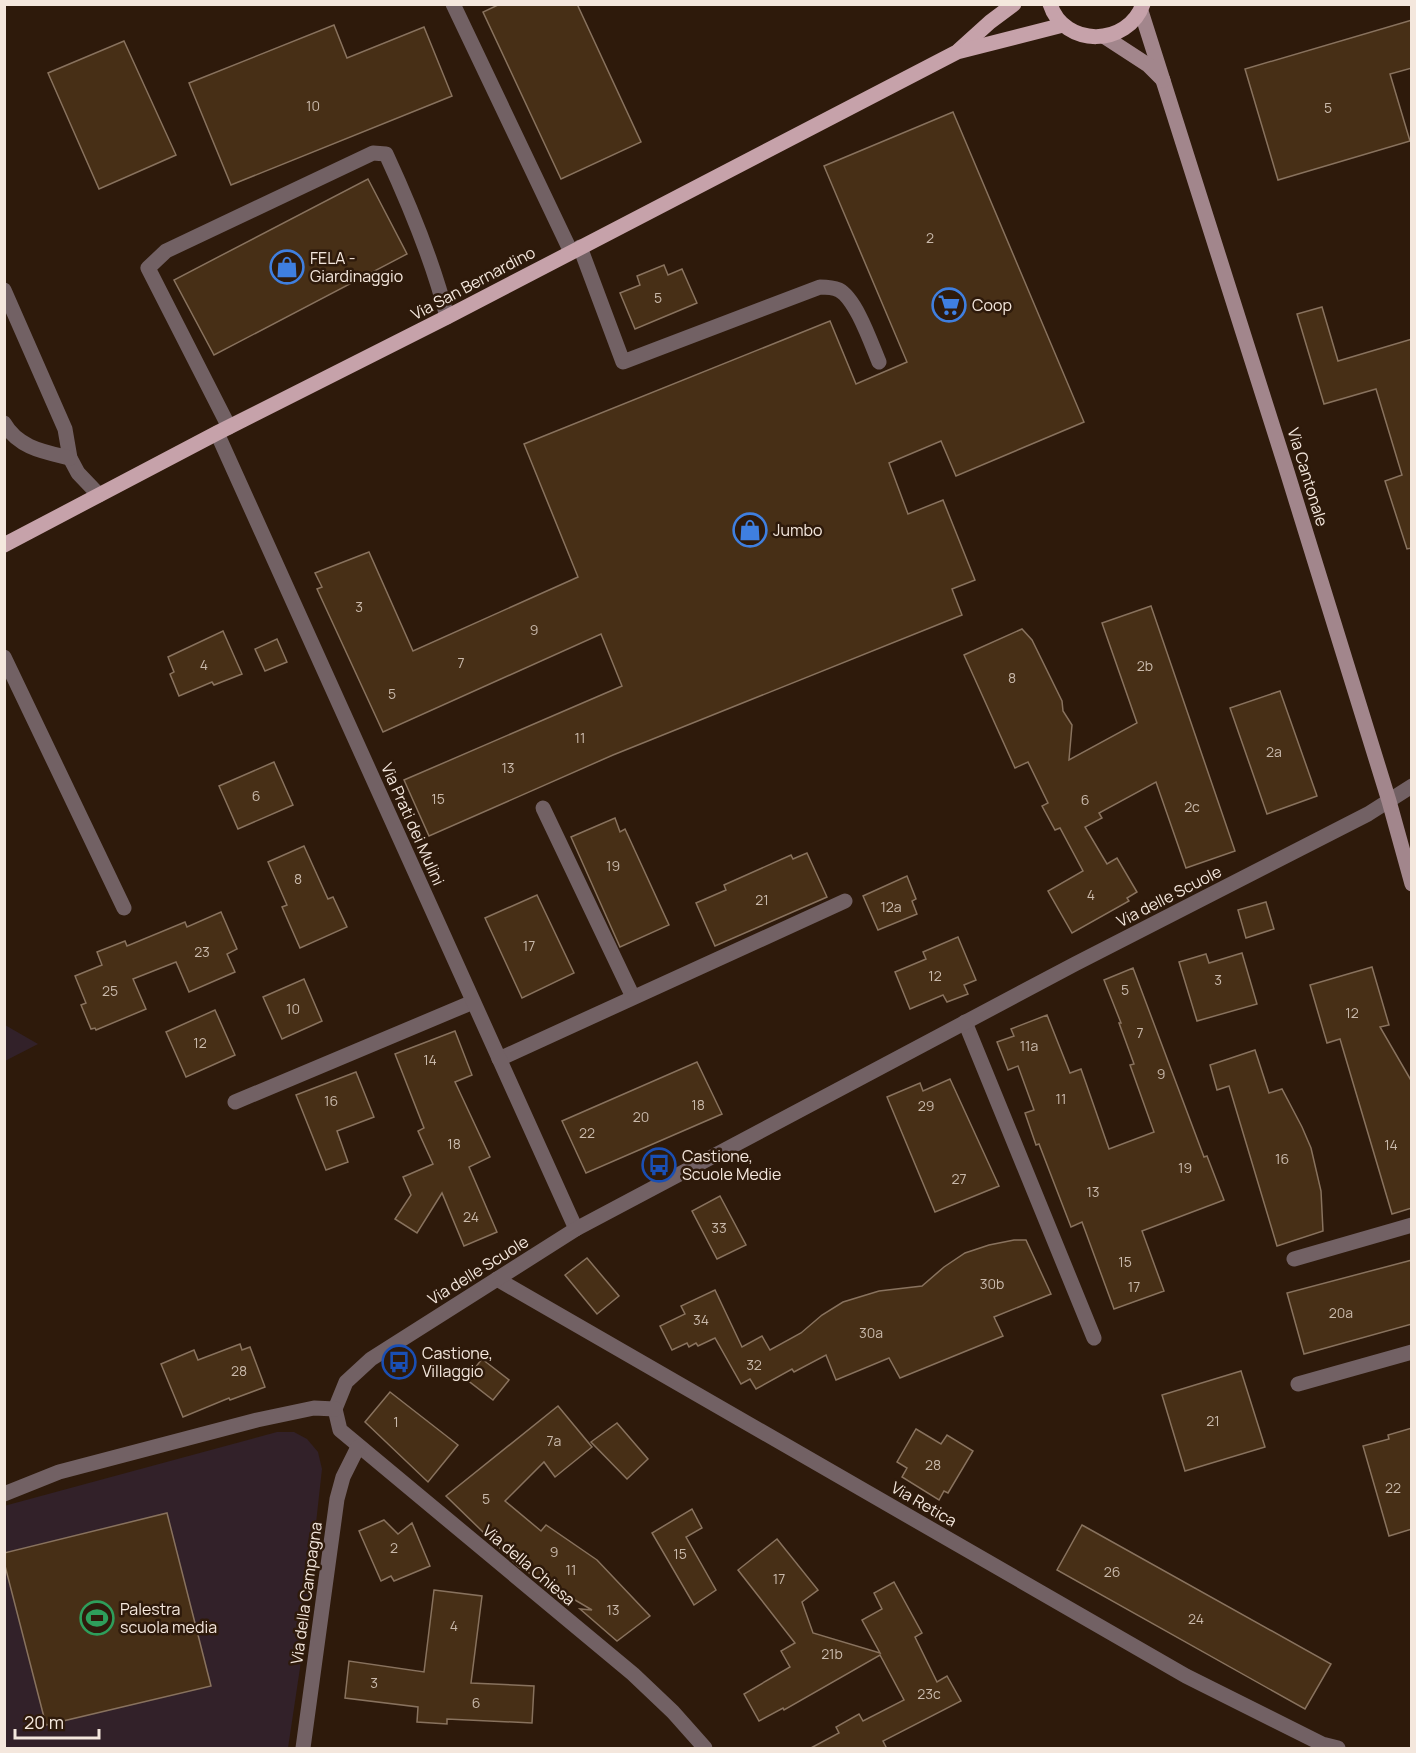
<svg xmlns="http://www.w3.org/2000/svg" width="1416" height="1753" viewBox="0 0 1416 1753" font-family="Manrope,sans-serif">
<rect width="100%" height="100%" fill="#2e1a0b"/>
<g fill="#322129">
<path d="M5,1025L38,1044L5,1061Z"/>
<path d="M277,1432H294L307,1439L318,1452L322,1469L300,1668L288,1748H5L4,1506Z"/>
</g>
<g fill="#472f16" stroke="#88725e" stroke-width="1.5">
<path d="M500,4H577L641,142L561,179L483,12Z"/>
<path d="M1412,20V68L1390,74L1410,141L1278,180L1245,69Z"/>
<path d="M334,25L347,58L424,27L452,96L231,185L189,83Z"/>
<path d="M124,41L176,155L99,189L48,73Z"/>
<path d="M953,112L1084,422L956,476L941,441L889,463L908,514L943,500L975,580L952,589L962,615L613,755L429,836L404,780L622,686L601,634L383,732L317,589L322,587L315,573L369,552L413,651L578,577L524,444L830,321L856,384L907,362L824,166Z"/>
<path d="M368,179L407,254L214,355L174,280Z"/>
<path d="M664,265L668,275L682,269L697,303L635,329L620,293L640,285L637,276Z"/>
<path d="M1322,307L1338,361L1412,339V548L1407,549L1385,481L1402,475L1376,389L1324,404L1297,314Z"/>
<path d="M1151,606L1235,851L1186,868L1156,782L1099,813L1102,818L1085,827L1107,864L1117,858L1137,892L1127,898L1129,901L1072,933L1048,891L1083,871L1060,828L1055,830L1042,806L1048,803L1028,762L1015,768L964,655L1022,629L1032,640L1062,701L1063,711L1072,725L1069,760L1137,723L1102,623Z"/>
<path d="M223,631L242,674L214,685L212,682L179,696L170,674L174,672L168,657Z"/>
<path d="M277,639L287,662L265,671L255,649Z"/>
<path d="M1280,691L1317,796L1267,814L1230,708Z"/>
<path d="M274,762L293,805L238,829L219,786Z"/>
<path d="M615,818L620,832L625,829L669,925L620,947L571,837Z"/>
<path d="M304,846L328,899L333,897L347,927L300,948L282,907L287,905L268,862Z"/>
<path d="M807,853L827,897L715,946L696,903L726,890L724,885L791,855L793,859Z"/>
<path d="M907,876L916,899L912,901L917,914L878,930L863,896Z"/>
<path d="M537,895L574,973L522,998L485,918Z"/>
<path d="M1266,902L1274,929L1246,938L1238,910Z"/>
<path d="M221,912L237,949L227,954L235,972L189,992L176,962L133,979L146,1009L96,1030L95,1028L91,1029L81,1005L86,1003L75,976L102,965L97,952L125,941L127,946L185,922L187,927Z"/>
<path d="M958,937L976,980L964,985L968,994L947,1002L943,995L910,1009L895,972L926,959L923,952Z"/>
<path d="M1242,953L1257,1004L1197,1021L1179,962L1206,954L1209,963Z"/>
<path d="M1372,967L1389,1025L1380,1027L1412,1082V1208L1392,1214L1340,1039L1327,1043L1310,985Z"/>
<path d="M1133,968L1204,1157L1207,1156L1224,1200L1142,1231L1164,1291L1114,1309L1082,1222L1071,1227L1039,1144L1036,1145L1025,1113L1034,1110L1018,1066L1008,1070L997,1042L1014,1036L1011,1029L1047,1015L1070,1073L1081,1069L1109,1149L1154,1132L1130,1065L1134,1064L1119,1023H1121L1104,980Z"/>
<path d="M304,979L322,1021L282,1039L263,997Z"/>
<path d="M215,1010L235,1055L186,1077L166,1032Z"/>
<path d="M455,1031L472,1075L455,1082L490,1157L469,1167L497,1232L464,1246L442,1193L417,1233L395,1219L411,1195L403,1177L433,1164L418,1131L424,1128L395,1054Z"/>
<path d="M1255,1050L1269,1093L1282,1089L1302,1127L1311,1148L1321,1191L1323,1231L1277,1246L1229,1086L1217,1090L1210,1065Z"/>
<path d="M697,1062L722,1114L586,1173L562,1121Z"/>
<path d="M356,1072L374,1117L337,1131L348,1162L326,1170L296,1095Z"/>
<path d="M950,1079L999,1186L935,1212L887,1097L920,1083L923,1091Z"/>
<path d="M720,1196L746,1245L717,1259L692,1211Z"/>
<path d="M1014,1240H1026L1051,1294L994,1317L1003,1336L900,1378L889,1358L836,1380L826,1355L794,1372L792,1369L756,1389L750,1379L741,1384L715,1338L698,1346L696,1343L689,1347L687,1343L672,1350L660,1326L685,1314L681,1306L715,1290L742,1347L762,1336L770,1350L801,1333L822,1315L843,1302L879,1291L922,1286L944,1267L965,1253L989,1245Z"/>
<path d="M587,1258L619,1296L597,1314L565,1275Z"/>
<path d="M1412,1260V1324L1304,1354L1287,1293Z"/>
<path d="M240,1344L242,1350L250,1347L265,1387L230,1400L229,1398L183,1417L161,1364L194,1350L198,1360Z"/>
<path d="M482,1359L509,1380L493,1400L466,1379Z"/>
<path d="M1241,1371L1265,1447L1185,1471L1162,1395Z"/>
<path d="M390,1392L458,1445L428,1482L365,1422Z"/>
<path d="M558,1406L592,1447L555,1477L544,1462L505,1501L541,1531L546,1525L597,1560L650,1616L617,1641L580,1609L592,1610L519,1567L446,1496Z"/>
<path d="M617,1423L648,1459L627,1479L591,1442Z"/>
<path d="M1412,1428V1529L1389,1536L1363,1446L1389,1439L1388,1435Z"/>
<path d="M916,1429L941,1444L947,1435L973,1451L948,1493L944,1491L939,1500L902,1477L907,1468L897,1462Z"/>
<path d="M692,1509L702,1528L686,1537L716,1590L694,1605L652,1533Z"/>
<path d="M167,1513L211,1686L46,1725L4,1562V1553Z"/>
<path d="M384,1520L398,1534L412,1523L430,1566L394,1581L391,1576L381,1581L359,1531Z"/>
<path d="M1082,1525L1331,1664L1305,1709L1057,1570Z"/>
<path d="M777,1539L818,1590L802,1602L813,1633L880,1653L862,1620L882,1609L874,1593L894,1582L922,1633L915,1637L937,1682L947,1676L961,1701L883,1741L887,1749H809L839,1733L836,1727L859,1714L863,1721L904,1700L880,1655L784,1710L783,1708L759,1721L744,1694L790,1667L781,1651L795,1643L738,1570Z"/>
<path d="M434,1590L482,1596L471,1683L534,1686L532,1723L447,1719V1724L417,1722L418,1707L345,1698L349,1661L424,1672Z"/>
</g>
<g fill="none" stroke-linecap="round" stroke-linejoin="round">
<g stroke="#726164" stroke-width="15">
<path d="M453,4L571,252"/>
<path d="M580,247L623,362L820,287C826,287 832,287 839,290C856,299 871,343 879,362"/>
<path d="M4,290L65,429L70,458L78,473L99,495"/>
<path d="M4,423C18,448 45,452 70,458"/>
<path d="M229,427L148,268L166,251L373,153L386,154C410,206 433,261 447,317"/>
<path d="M4,657L124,908"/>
<path d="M543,808L633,997"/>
<path d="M965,1022L1094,1338"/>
<path d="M499,1059L845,901"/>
<path d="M235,1102L473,1002"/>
<path d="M1294,1259L1412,1225"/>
<path d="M1298,1384L1412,1352"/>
</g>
<g stroke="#726164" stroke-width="15">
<path d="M217,433L576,1229"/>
<path d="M497,1279L1186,1676L1322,1744L1338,1748"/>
<path d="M335,1409L346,1382L371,1359L576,1229L1075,964L1368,814L1412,786"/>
<path d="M335,1409L340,1430L633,1674L673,1712L705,1748"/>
<path d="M4,1494L59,1472L257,1420L314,1408L335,1409"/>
<path d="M303,1748L337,1499L343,1477L358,1447"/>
</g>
<g stroke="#a2868c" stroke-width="15">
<path d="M1141,11L1285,465L1389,801L1412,884"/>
<path d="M1105,37L1148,65L1163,80"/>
</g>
<g stroke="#c6a2aa" stroke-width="15">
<path d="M1050,4C1064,48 1128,47 1143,4"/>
<path d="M959,50L990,22L1014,4"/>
<path d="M4,545L217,433L447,317L957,52L1063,25"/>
</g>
</g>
<defs>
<symbol id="shop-ring" viewBox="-11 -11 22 22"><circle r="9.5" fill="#2e1a0b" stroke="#3f7fe0" stroke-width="1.5"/><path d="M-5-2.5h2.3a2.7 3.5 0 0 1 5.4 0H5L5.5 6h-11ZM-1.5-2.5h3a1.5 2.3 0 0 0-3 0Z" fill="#3f7fe0"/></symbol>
<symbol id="supermarket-ring" viewBox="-11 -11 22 22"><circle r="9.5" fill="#2e1a0b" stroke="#3f7fe0" stroke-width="1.5"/><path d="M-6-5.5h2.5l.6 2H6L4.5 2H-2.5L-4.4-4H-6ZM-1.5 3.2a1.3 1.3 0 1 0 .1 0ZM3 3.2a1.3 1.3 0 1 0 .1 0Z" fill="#3f7fe0"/></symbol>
<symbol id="bus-ring" viewBox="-11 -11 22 22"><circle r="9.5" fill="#2e1a0b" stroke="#1a4fb4" stroke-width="1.5"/><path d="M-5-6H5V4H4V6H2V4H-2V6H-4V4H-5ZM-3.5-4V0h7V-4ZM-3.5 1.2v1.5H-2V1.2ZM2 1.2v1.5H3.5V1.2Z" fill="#1a4fb4"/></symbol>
<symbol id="stadium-ring" viewBox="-11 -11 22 22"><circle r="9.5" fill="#2e1a0b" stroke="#2e9e5b" stroke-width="1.5"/><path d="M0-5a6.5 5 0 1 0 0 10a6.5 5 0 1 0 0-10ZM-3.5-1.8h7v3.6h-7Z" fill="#2e9e5b"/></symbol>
</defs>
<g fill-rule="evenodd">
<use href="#shop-ring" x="268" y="248" width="38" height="38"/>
<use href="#supermarket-ring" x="930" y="286" width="38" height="38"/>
<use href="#shop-ring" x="731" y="511" width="38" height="38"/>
<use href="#bus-ring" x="640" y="1146" width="38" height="38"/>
<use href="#bus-ring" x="380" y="1343" width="38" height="38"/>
<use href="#stadium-ring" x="78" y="1599" width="38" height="38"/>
</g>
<g text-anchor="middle" stroke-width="5" stroke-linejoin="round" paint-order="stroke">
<g font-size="14" fill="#c9b9ab">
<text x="313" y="111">10</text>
<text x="1328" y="113">5</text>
<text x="930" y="243">2</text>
<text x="658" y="303">5</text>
<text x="359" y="612">3</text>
<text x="534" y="635">9</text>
<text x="461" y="668">7</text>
<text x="204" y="670">4</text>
<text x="1145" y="671">2b</text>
<text x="1012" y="683">8</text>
<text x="392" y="699">5</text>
<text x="580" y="743">11</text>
<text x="1274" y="757">2a</text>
<text x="508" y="773">13</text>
<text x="256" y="801">6</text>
<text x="438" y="804">15</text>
<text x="1085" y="805">6</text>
<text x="1192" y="812">2c</text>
<text x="613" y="871">19</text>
<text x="298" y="884">8</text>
<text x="1091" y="900">4</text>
<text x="762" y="905">21</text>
<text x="891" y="912">12a</text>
<text x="529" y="951">17</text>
<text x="202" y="957">23</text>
<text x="935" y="981">12</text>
<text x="1218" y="985">3</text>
<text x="1125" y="995">5</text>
<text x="110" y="996">25</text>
<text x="293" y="1014">10</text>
<text x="1352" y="1018">12</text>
<text x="1140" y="1038">7</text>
<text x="200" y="1048">12</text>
<text x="1029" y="1051">11a</text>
<text x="430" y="1065">14</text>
<text x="1161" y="1079">9</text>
<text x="1061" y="1104">11</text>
<text x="331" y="1106">16</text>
<text x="698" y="1110">18</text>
<text x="926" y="1111">29</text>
<text x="641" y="1122">20</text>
<text x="587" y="1138">22</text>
<text x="454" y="1149">18</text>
<text x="1391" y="1150">14</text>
<text x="1282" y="1164">16</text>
<text x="1185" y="1173">19</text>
<text x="959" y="1184">27</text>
<text x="1093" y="1197">13</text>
<text x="471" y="1222">24</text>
<text x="719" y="1233">33</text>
<text x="1125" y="1267">15</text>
<text x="992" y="1289">30b</text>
<text x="1134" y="1292">17</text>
<text x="1341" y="1318">20a</text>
<text x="701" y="1325">34</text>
<text x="871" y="1338">30a</text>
<text x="754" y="1370">32</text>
<text x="239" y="1376">28</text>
<text x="1213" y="1426">21</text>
<text x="396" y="1427">1</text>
<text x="554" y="1446">7a</text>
<text x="933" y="1470">28</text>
<text x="1393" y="1493">22</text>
<text x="486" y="1504">5</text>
<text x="394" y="1553">2</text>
<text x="554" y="1557">9</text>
<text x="680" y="1559">15</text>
<text x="571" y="1575">11</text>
<text x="1112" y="1577">26</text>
<text x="779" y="1584">17</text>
<text x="613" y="1615">13</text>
<text x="1196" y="1624">24</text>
<text x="454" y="1631">4</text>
<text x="832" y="1659">21b</text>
<text x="374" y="1688">3</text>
<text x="929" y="1699">23c</text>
<text x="476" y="1708">6</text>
</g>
<g font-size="16" fill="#f4e7dd" stroke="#2e1a0b" text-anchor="start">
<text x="310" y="264">FELA -<tspan x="310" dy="18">Giardinaggio</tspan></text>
<text x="972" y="311">Coop</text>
<text x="773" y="536">Jumbo</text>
<text x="682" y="1162">Castione,<tspan x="682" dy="18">Scuole Medie</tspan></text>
<text x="422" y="1359">Castione,<tspan x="422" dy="18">Villaggio</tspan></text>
<text x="120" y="1615">Palestra<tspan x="120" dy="18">scuola media</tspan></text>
</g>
<g font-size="16" fill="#f4e7dd" stroke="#2e1a0b">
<text transform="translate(473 283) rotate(-28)" y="6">Via San Bernardino</text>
<text transform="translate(1308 477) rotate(73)" y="6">Via Cantonale</text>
<text transform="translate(413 824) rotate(66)" y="6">Via Prati dei Mulini</text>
<text transform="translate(1169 896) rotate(-27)" y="6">Via delle Scuole</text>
<text transform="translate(478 1270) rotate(-32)" y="6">Via delle Scuole</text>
<text transform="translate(924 1504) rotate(30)" y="6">Via Retica</text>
<text transform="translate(529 1565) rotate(40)" y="6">Via della Chiesa</text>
<text transform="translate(306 1593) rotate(-82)" y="6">Via della Campagna</text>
</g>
</g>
<rect width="1416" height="1753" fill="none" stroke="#f4e7dd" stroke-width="12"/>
<path d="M15 1729v9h84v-9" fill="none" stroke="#f4e7dd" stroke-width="3"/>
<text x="24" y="1729" font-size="18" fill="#f4e7dd" stroke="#2e1a0b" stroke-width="4.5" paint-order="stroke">20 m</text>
</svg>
